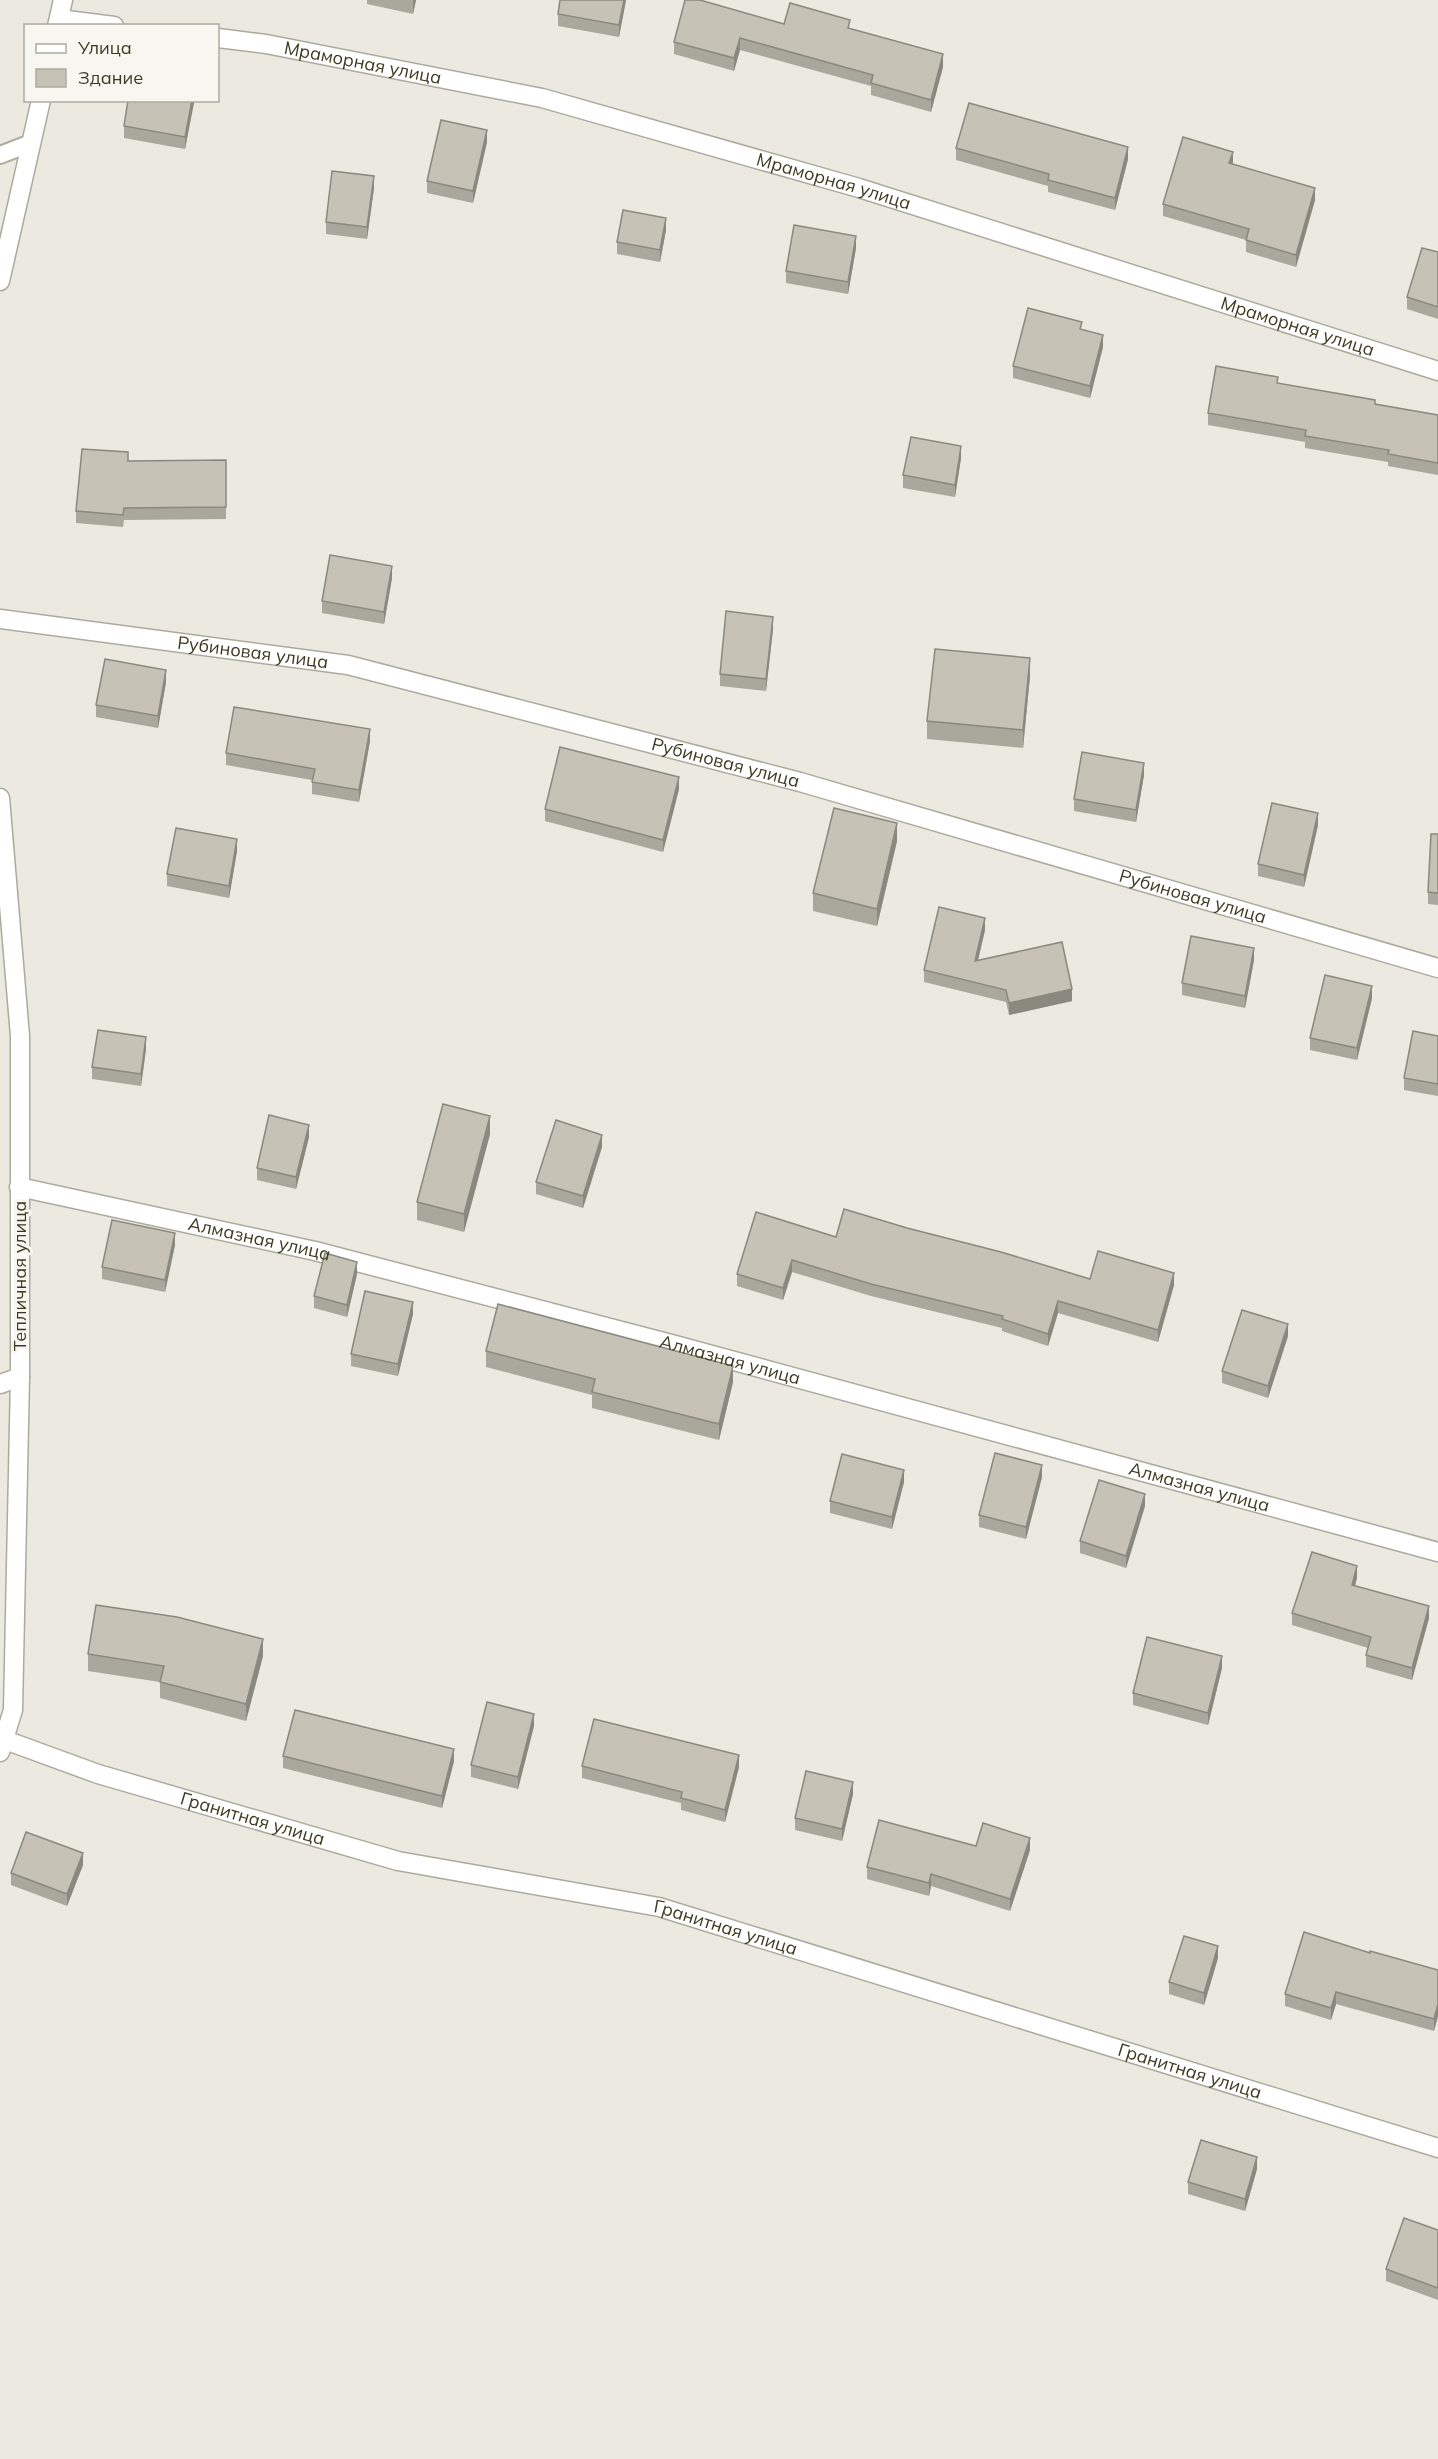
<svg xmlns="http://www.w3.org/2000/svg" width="1438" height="2459" viewBox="0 0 1438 2459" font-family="Mulish,sans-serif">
<rect width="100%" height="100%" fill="#ece9e1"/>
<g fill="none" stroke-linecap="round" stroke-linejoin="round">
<defs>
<path id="service" d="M0,155L31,143"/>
<g id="minor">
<path d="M59,19L114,26"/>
<path d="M57,26L63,0"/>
<path id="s1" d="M218,38L266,44L542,98L859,188L1438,371"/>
<path d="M0,281L41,100"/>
<path id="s2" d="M0,619L348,665L800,782L1438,968"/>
<path d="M0,798L20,1036V1377L13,1710L0,1752"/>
<path id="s3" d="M19,1187L315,1251L675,1345L1438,1552"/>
<path d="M0,1384L20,1377"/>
<path id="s4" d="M5,1740L98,1774L398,1861L659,1907L1438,2148"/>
</g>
</defs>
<use href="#service" stroke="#adaa9c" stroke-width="20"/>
<use href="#minor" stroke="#adaa9c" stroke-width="21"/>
<use href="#service" stroke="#fff" stroke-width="16"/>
<use href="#minor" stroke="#fff" stroke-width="18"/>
</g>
<g fill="#aaa79d">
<path d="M367,0H416L413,14L367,4Z"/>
<path d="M560,0H626L619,37L558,26V14Z"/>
<path d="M784,24L850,29L943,67L931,112L871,95V86L740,50L734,71L674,54V42Z"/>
<path d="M194,100L185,149L124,138V126Z"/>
<path d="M487,142L473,203L427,193V181Z"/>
<path d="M956,148L1128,159L1115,210L1048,192V186L956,160Z"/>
<path d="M1233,164L1315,200L1296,267L1246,252V240L1163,216V204Z"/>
<path d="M374,188L367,239L326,234V222Z"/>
<path d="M666,230L660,262L617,254V242Z"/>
<path d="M856,248L848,294L786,283V271Z"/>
<path d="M1438,252V319L1407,309V297Z"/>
<path d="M1082,329L1103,347L1090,398L1013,378V366Z"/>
<path d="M1278,383L1375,404L1438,415V475L1388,466V462L1305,448V442L1208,425V413Z"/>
<path d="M961,458L955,497L903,488V475Z"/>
<path d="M226,460V519L124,520L123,527L76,523V511L128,461Z"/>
<path d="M392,578L384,624L322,613V601Z"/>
<path d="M773,629L766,691L720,686V674Z"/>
<path d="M1030,676L1023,748L927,739V721Z"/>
<path d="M166,682L158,728L96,717V705Z"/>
<path d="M370,741L359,802L312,794V780L226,765V753Z"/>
<path d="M1144,775L1136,822L1074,811V799Z"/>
<path d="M679,789L663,852L545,821V809Z"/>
<path d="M1318,825L1304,887L1258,876V864Z"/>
<path d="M1438,834V905L1428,904V892Z"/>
<path d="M897,841L877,926L813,911V893Z"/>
<path d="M237,851L229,898L167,886V874Z"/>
<path d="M985,930L978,960L1072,1001L1009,1015L1006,1002L924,982V970Z"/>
<path d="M1254,960L1245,1008L1182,995V983Z"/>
<path d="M1372,998L1357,1060L1310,1050V1038Z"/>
<path d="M1438,1036V1096L1404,1090V1078Z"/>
<path d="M146,1049L141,1086L92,1079V1067Z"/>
<path d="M490,1134L464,1232L417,1220V1202Z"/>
<path d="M309,1137L296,1189L257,1180V1168Z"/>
<path d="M602,1147L583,1208L536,1194V1182Z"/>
<path d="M907,1228L1090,1279L1174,1285L1158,1342L1058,1313L1048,1346L1002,1331V1328L871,1296L792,1272L783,1300L737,1286V1274L836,1237Z"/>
<path d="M175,1245L165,1292L102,1279V1267Z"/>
<path d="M357,1274L347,1317L314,1308V1296Z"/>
<path d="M413,1314L398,1376L351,1366V1354Z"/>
<path d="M1288,1336L1268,1398L1222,1383V1371Z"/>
<path d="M486,1351L733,1382L719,1440L592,1408V1395L486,1367Z"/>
<path d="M1042,1477L1026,1539L979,1527V1515Z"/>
<path d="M904,1482L892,1529L830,1513V1501Z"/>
<path d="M1145,1506L1126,1568L1080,1553V1541Z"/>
<path d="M1357,1578L1355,1585L1429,1618L1412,1680L1366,1667V1655L1368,1648L1292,1625V1613Z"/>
<path d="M88,1654L263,1656L246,1721L160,1698V1682L88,1671Z"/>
<path d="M1222,1668L1208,1725L1133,1705V1693Z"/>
<path d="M534,1726L518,1789L471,1777V1765Z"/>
<path d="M283,1756L454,1761L442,1808L283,1768Z"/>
<path d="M582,1766L739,1767L725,1822L681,1810V1803L582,1778Z"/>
<path d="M853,1794L842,1841L795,1830V1818Z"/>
<path d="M976,1846L1030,1850L1010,1911L931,1886L929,1896L867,1879V1867Z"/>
<path d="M83,1865L67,1906L11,1885V1873Z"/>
<path d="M1370,1953L1438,1970V2016L1434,2031L1336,2004L1331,2020L1285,2006V1994Z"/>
<path d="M1218,1958L1204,2005L1169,1994V1982Z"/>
<path d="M1257,2169L1245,2211L1188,2194V2182Z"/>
<path d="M1438,2230V2300L1386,2281V2269Z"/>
</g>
<g fill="#8b887f">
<path d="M413,0H416L413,14Z"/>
<path d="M624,0H626L619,37V25Z"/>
<path d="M740,38V50L734,71V58Z"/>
<path d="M943,54V67L931,112V100Z"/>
<path d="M192,100H194V103L185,149V137Z"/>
<path d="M487,130V142L473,203V191Z"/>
<path d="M1128,147V159L1115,210V198Z"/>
<path d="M1233,152V164L1229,163Z"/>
<path d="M374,176V188L367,239V227Z"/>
<path d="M1315,188V200L1296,267V255Z"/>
<path d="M666,218V230L660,262V250Z"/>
<path d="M856,236V248L848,294V282Z"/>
<path d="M1103,335V347L1090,398V386Z"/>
<path d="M961,446V458L955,497V485Z"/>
<path d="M392,566V578L384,624V612Z"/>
<path d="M773,617V629L766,691V679Z"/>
<path d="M1030,658V676L1023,748V730Z"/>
<path d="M166,670V682L158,728V716Z"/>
<path d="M370,729V741L359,802V790Z"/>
<path d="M1144,763V775L1136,822V810Z"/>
<path d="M679,777V789L663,852V840Z"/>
<path d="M1318,813V825L1304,887V875Z"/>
<path d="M897,823V841L877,926V909Z"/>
<path d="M237,839V851L229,898V886Z"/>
<path d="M985,918V930L975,973V961Z"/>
<path d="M1254,948V960L1245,1008V996Z"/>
<path d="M1372,986V998L1357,1060V1048Z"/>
<path d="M1072,989V1001L1009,1015V1003Z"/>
<path d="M146,1037V1049L141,1086V1074Z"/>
<path d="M490,1116V1134L464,1232V1214Z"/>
<path d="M309,1125V1137L296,1189V1177Z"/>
<path d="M602,1135V1147L583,1208V1196Z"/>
<path d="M175,1233V1245L165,1292V1280Z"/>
<path d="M792,1260V1272L783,1300V1288Z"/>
<path d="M357,1262V1274L347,1317V1305Z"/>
<path d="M1174,1273V1285L1158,1342V1330Z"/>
<path d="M1058,1301V1313L1048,1346V1334Z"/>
<path d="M413,1302V1314L398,1376V1364Z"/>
<path d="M1288,1324V1336L1268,1398V1386Z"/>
<path d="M733,1366V1382L719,1440V1424Z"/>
<path d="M1042,1465V1477L1026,1539V1527Z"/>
<path d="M904,1470V1482L892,1529V1517Z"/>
<path d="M1145,1494V1506L1126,1568V1556Z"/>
<path d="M1357,1566V1578L1352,1597V1585Z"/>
<path d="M1429,1606V1618L1412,1680V1668Z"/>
<path d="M263,1639V1656L246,1721V1704Z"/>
<path d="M1222,1656V1668L1208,1725V1713Z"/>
<path d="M534,1714V1726L518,1789V1777Z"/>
<path d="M454,1749V1761L442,1808V1796Z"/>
<path d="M739,1755V1767L725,1822V1810Z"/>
<path d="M853,1782V1794L842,1841V1829Z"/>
<path d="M1030,1838V1850L1010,1911V1899Z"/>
<path d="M83,1853V1865L67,1906V1894Z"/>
<path d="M931,1874V1886L929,1896V1883Z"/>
<path d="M1218,1946V1958L1204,2005V1993Z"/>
<path d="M1336,1992V2004L1331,2020V2008Z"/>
<path d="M1438,2004V2016L1434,2031V2019Z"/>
<path d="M1257,2157V2169L1245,2211V2199Z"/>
</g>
<g fill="#c6c2b6" stroke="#8b887f" stroke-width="1.5">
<path d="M560,0H624L619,25L558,14Z"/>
<path d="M685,0H700L784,24L790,3L850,20L848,28L943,54L931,100L871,83L873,75L740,38L734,58L674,42Z"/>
<path d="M128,100H192L185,137L124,126Z"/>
<path d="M969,103L1128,147L1115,198L1048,180L1049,174L956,148Z"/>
<path d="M441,120L487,130L473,191L427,181Z"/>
<path d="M1183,137L1233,152L1229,163L1315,188L1296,255L1246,240L1249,229L1163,204Z"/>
<path d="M332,171L374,176L367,227L326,222Z"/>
<path d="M623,210L666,218L660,250L617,242Z"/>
<path d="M794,225L856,236L848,282L786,271Z"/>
<path d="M1422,248L1438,252V307L1407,297Z"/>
<path d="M1028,308L1082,322L1080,329L1103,335L1090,386L1013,366Z"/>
<path d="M1216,366L1278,377L1277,383L1375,400V404L1438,415V463L1388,454L1389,450L1305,436L1306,430L1208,413Z"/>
<path d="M911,437L961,446L955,485L903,475Z"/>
<path d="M82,449L128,452V461L226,460V507L124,508L123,515L76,511Z"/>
<path d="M330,555L392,566L384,612L322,601Z"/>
<path d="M726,611L773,617L766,679L720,674Z"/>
<path d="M935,649L1030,658L1023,730L927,721Z"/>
<path d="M105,659L166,670L158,716L96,705Z"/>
<path d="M234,707L370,729L359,790L312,782L315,769L226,753Z"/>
<path d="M560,747L679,777L663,840L545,809Z"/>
<path d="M1082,752L1144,763L1136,810L1074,799Z"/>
<path d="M1272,803L1318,813L1304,875L1258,864Z"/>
<path d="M834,808L897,823L877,909L813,893Z"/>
<path d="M176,828L237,839L229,886L167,874Z"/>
<path d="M1431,834H1438V893L1428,892Z"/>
<path d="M939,907L985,918L975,961L1062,942L1072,989L1009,1003L1006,990L924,970Z"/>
<path d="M1191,936L1254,948L1245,996L1182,983Z"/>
<path d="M1325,975L1372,986L1357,1048L1310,1038Z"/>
<path d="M98,1030L146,1037L141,1074L92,1067Z"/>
<path d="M1413,1031L1438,1036V1084L1404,1078Z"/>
<path d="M443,1104L490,1116L464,1214L417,1202Z"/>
<path d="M269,1115L309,1125L296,1177L257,1168Z"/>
<path d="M556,1120L602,1135L583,1196L536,1182Z"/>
<path d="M844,1209L907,1228L1001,1252L1090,1279L1098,1251L1174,1273L1158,1330L1058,1301L1048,1334L1002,1319L1003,1316L871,1284L792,1260L783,1288L737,1274L756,1212L836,1237Z"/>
<path d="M112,1220L175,1233L165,1280L102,1267Z"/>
<path d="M325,1253L357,1262L347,1305L314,1296Z"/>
<path d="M365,1291L413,1302L398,1364L351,1354Z"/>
<path d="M498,1304L733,1366L719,1424L592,1392L595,1379L486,1351Z"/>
<path d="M1242,1310L1288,1324L1268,1386L1222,1371Z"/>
<path d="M995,1453L1042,1465L1026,1527L979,1515Z"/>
<path d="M842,1454L904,1470L892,1517L830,1501Z"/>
<path d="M1099,1480L1145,1494L1126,1556L1080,1541Z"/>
<path d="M1312,1552L1357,1566L1352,1585L1429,1606L1412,1668L1366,1655L1371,1637L1292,1613Z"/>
<path d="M96,1605L177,1617L263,1639L246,1704L160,1682L164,1666L88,1654Z"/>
<path d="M1147,1637L1222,1656L1208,1713L1133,1693Z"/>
<path d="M487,1702L534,1714L518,1777L471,1765Z"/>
<path d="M295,1710L454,1749L442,1796L283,1756Z"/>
<path d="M594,1719L739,1755L725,1810L681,1798L682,1792L582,1766Z"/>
<path d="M806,1771L853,1782L842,1829L795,1818Z"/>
<path d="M879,1820L976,1846L983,1823L1030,1838L1010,1899L931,1874L929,1883L867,1867Z"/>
<path d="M26,1832L83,1853L67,1894L11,1873Z"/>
<path d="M1304,1932L1370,1953V1951L1438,1970V2004L1434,2019L1336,1992L1331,2008L1285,1994Z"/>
<path d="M1184,1936L1218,1946L1204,1993L1169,1982Z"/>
<path d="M1201,2140L1257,2157L1245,2199L1188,2182Z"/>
<path d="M1404,2218L1438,2230V2288L1386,2269Z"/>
</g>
<g text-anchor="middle" stroke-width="6" stroke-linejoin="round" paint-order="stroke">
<g font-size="18" fill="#3d3a21" stroke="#f8f6f1">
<text dy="6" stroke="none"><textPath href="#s1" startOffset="147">Мраморная улица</textPath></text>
<text dy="6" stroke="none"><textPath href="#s1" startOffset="633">Мраморная улица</textPath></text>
<text dy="6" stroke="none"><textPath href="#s1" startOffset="1119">Мраморная улица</textPath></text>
<text dy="6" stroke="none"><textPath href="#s2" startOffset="255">Рубиновая улица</textPath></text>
<text dy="6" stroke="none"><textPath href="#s2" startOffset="741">Рубиновая улица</textPath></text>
<text dy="6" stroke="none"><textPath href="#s2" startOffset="1227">Рубиновая улица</textPath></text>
<text dy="6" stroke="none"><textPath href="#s3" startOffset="246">Алмазная улица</textPath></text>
<text transform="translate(20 1276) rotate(-90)" y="6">Тепличная улица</text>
<text dy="6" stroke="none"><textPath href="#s3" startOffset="732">Алмазная улица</textPath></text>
<text dy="6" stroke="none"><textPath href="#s3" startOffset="1218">Алмазная улица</textPath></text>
<text dy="6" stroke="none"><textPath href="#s4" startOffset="260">Гранитная улица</textPath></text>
<text dy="6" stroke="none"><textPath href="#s4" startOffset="746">Гранитная улица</textPath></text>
<text dy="6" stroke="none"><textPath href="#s4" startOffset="1232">Гранитная улица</textPath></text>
</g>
</g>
<rect x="24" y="24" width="195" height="78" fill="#f8f6f1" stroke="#adab9e" stroke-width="1.5"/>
<rect x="36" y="44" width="30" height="9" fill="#ffffff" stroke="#adab9e" stroke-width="1.5"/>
<text x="78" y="54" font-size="18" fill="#3d3a21">Улица</text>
<rect x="36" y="69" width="30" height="18" fill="#c6c2b6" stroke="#adab9e" stroke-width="1.5"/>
<text x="78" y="84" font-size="18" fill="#3d3a21">Здание</text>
</svg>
